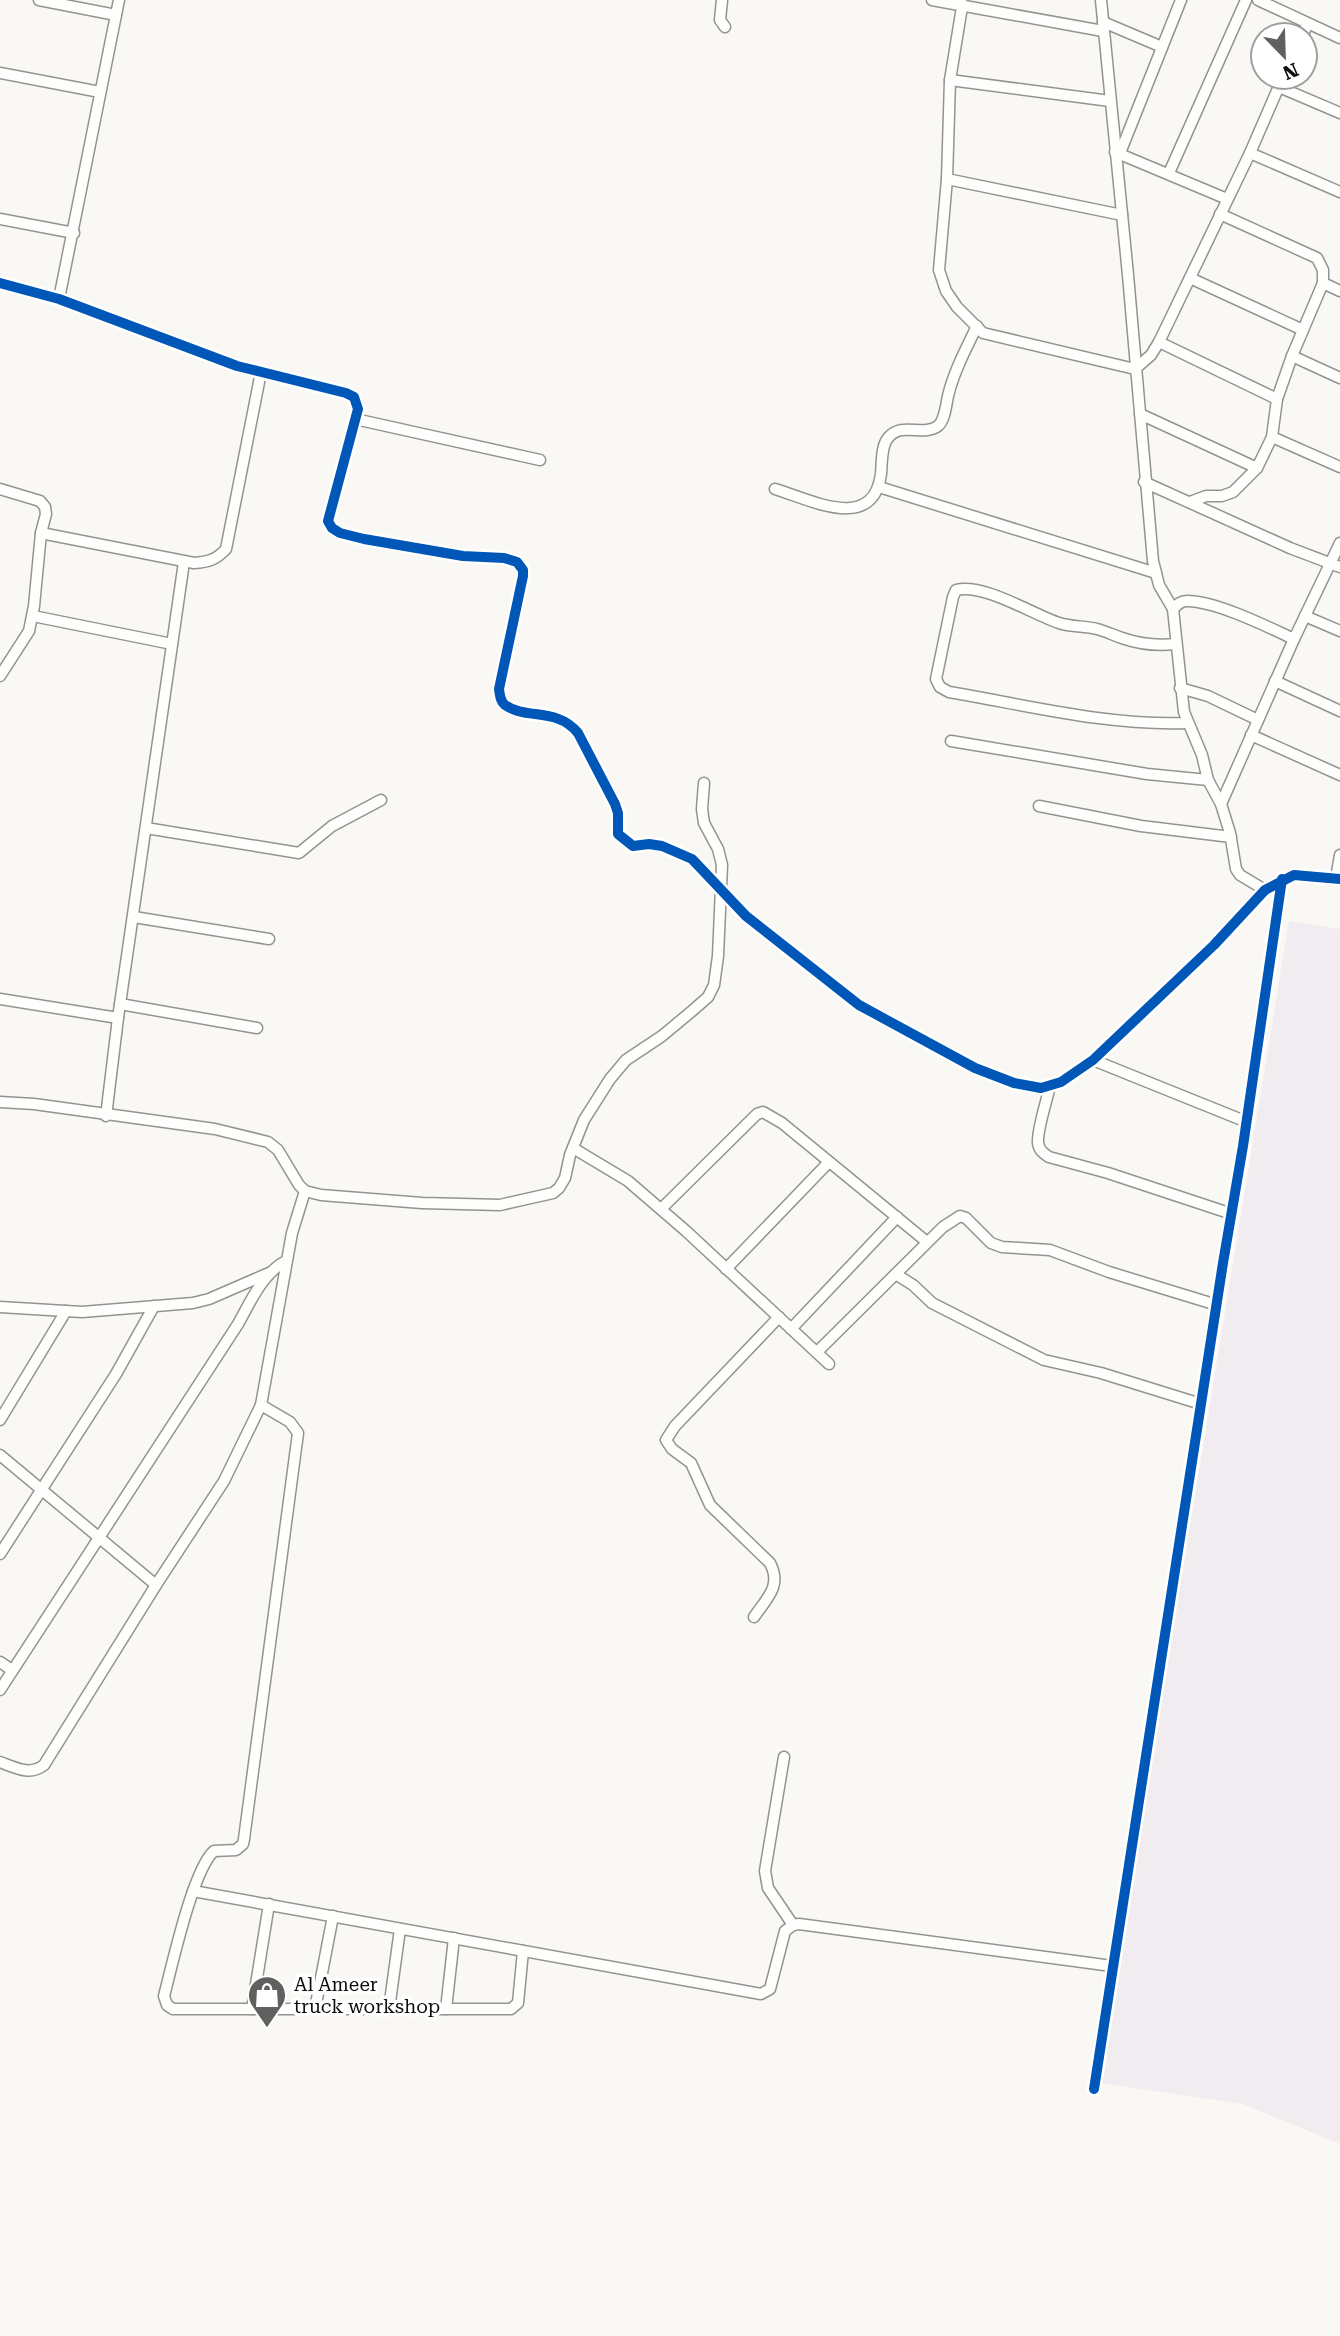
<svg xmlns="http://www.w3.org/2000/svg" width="1340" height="2336" viewBox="0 0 1340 2336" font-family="'Roboto Serif',serif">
<rect width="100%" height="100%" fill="#faf8f4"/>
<path fill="#f1ecef" d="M1289,921L1340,929V2144L1243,2104L1099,2083Z"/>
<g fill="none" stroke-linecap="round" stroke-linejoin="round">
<defs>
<g id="street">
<path d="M39,0L116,15"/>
<path d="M722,0L720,20L725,27"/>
<path d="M932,0L1103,31"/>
<path d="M961,0L962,7L950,80L947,179L939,270L946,291L957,307L983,333L1135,369L1151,355L1159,342L1250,153L1283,77"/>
<path d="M1101,0L1128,275L1153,561L1159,585L1173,609L1184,712L1202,755L1208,780L1221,804L1230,833L1236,869L1240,875L1265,890"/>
<path d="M1258,0L1340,38"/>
<path d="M1103,22L1162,47"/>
<path d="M1303,35L1307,25"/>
<path d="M0,73L100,92"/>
<path d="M950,80L1110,101"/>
<path d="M1279,87L1340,113"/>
<path d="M1115,152L1227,199"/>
<path d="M1120,153L1181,0"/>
<path d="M1250,153L1340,192"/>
<path d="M1169,173L1246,0"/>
<path d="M947,179L1122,215"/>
<path d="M1220,214L1317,258L1323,270V283"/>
<path d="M0,219L74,233"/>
<path d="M1190,278L1303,330"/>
<path d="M0,283L59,299L237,366L346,393L354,397L358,409L328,521L332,528L340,533L364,539L463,556L504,558L517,562L523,570V576L499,689C500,695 500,701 505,705C526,720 557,707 578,733L615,804L618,813V834L633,846L649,844L662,846L692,859L746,916L859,1005L975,1068L1014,1083L1041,1088L1061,1082L1093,1060L1214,945L1265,890L1294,875L1340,879"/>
<path d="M59,299L119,0"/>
<path d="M1159,342L1277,399"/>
<path d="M1292,356L1340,378"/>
<path d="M1140,414L1257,468"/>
<path d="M355,419L540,460"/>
<path d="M1272,437L1340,467"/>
<path d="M1144,482L1290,548L1340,567"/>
<path d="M879,487L1156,573"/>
<path d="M0,489L40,501L45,507L46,514L41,533L34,606L29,631L0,676"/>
<path d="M775,489C811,500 873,533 881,474C882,464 881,446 888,438C902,421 923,437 938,426C945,420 946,405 948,396C954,371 966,349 977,326"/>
<path d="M1190,502L1206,496H1222L1233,492L1257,468L1272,437L1277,399L1292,356L1323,283L1340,291"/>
<path d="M41,533L194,563C208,562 216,560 226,549L261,372"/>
<path d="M1173,609C1177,605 1180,601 1187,601C1216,601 1268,627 1294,639"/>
<path d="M33,616L172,644"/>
<path d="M1305,616L1340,631"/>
<path d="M1176,644C1157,646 1139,644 1122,638C1113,635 1105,631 1097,629C1084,626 1071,627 1059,623C1032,614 984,583 956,590L953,597L936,679L940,687L949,692C1026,705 1107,726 1187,723"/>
<path d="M1275,681L1340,711"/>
<path d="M1180,688L1208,696L1258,720"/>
<path d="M1251,735L1340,775"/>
<path d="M951,741L1147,774L1208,780"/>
<path d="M1221,804L1294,639L1340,543"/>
<path d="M1039,806L1141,826L1231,837"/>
<path d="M146,828L299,853L332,826L381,800"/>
<path d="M1336,878L1340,855"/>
<path d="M134,917L269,939"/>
<path d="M0,999L118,1018"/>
<path d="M120,1004L257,1028"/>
<path d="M1093,1060L1247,1122"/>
<path d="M1050,1085C1047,1101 1037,1129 1038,1143C1039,1150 1043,1153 1049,1157L1108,1173L1232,1214"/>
<path d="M0,1102L34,1104L215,1129L268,1142L278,1150L299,1185L305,1191L321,1195L422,1203L500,1205L553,1193L559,1188L565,1178L570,1155L584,1120L610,1079L626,1060L662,1036L692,1011L708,997L714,985L718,956L722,865L718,849L704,823L702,809L704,783"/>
<path d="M106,1116L118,1018L184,562"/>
<path d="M573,1148L628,1181L686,1231L829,1364"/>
<path d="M661,1209L757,1114L763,1112L782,1123L927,1242"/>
<path d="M726,1269L829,1162"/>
<path d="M897,1275L913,1285L932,1303L1044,1360L1101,1373L1201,1404"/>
<path d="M0,1307L82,1312L193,1303L209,1299L269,1273"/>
<path d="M791,1329L897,1217"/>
<path d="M817,1352L943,1227L960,1216L966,1218L991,1243L1002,1247L1050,1250L1109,1272L1217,1305"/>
<path d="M261,1405L290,1422L298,1433L244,1839L243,1844L236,1850L214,1851C193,1869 172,1966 164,1996L167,2005L173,2009H511L518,2003L523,1951"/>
<path d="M0,1420L66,1311"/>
<path d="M0,1455L156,1585"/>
<path d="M0,1554L116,1374L154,1306"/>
<path d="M754,1617C767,1598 782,1586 770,1563L710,1505L691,1463L672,1449L666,1440L675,1426L779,1317"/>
<path d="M0,1662L12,1670"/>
<path d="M0,1690L238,1324C251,1301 262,1274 286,1261"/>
<path d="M784,1757L765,1871L768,1888L793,1925"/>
<path d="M0,1762C16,1768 30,1776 44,1765L156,1585L224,1481L261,1405L292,1233L305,1191"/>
<path d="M193,1891L761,1994L770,1989L785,1931L793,1925L799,1924L1112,1966"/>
<path d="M252,2009L269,1904"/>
<path d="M315,2009L333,1916"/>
<path d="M389,2009L400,1929"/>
<path d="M446,2009L454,1938"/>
<path d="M1094,2089L1223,1263L1243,1146L1282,879"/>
</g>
</defs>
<use href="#street" stroke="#949392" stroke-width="13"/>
<use href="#street" stroke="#fefefd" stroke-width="10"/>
<defs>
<g id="cycleway">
<path d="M0,283L59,299L237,366L346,393L354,397L358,409L328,521L332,528L340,533L364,539L463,556L504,558L517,562L523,570V576L499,689C500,695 500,701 505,705C526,720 557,707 578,733L615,804L618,813V834L633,846L649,844L662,846L692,859L746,916L859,1005L975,1068L1014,1083L1041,1088L1061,1082L1093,1060L1214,945L1265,890L1294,875L1340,879"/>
<path d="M1094,2089L1223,1263L1243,1146L1282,879"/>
</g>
</defs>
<use href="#cycleway" stroke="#fff" stroke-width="15"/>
<use href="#cycleway" stroke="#0057b8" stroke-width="10"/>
</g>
<defs>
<symbol id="shop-pin" viewBox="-11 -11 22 30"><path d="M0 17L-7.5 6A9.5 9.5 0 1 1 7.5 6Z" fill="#61605e" stroke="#fff"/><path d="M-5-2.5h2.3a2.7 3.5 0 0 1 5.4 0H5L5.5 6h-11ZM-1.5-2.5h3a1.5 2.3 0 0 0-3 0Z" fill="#fff"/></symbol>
</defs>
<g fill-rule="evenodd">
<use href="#shop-pin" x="245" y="1973" width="44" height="60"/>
</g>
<g text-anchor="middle" stroke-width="7" stroke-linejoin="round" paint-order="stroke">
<g font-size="19" fill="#0e0e0e" stroke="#fff" text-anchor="start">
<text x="294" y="1991">Al Ameer<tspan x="294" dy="22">truck workshop</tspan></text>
</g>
</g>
<g transform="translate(1284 56) rotate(157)"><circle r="33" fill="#ffffff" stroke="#9f9f9f" stroke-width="2"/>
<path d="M0-5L12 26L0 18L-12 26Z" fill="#61605e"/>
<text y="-10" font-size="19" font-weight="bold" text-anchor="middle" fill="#0e0e0e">N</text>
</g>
</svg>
